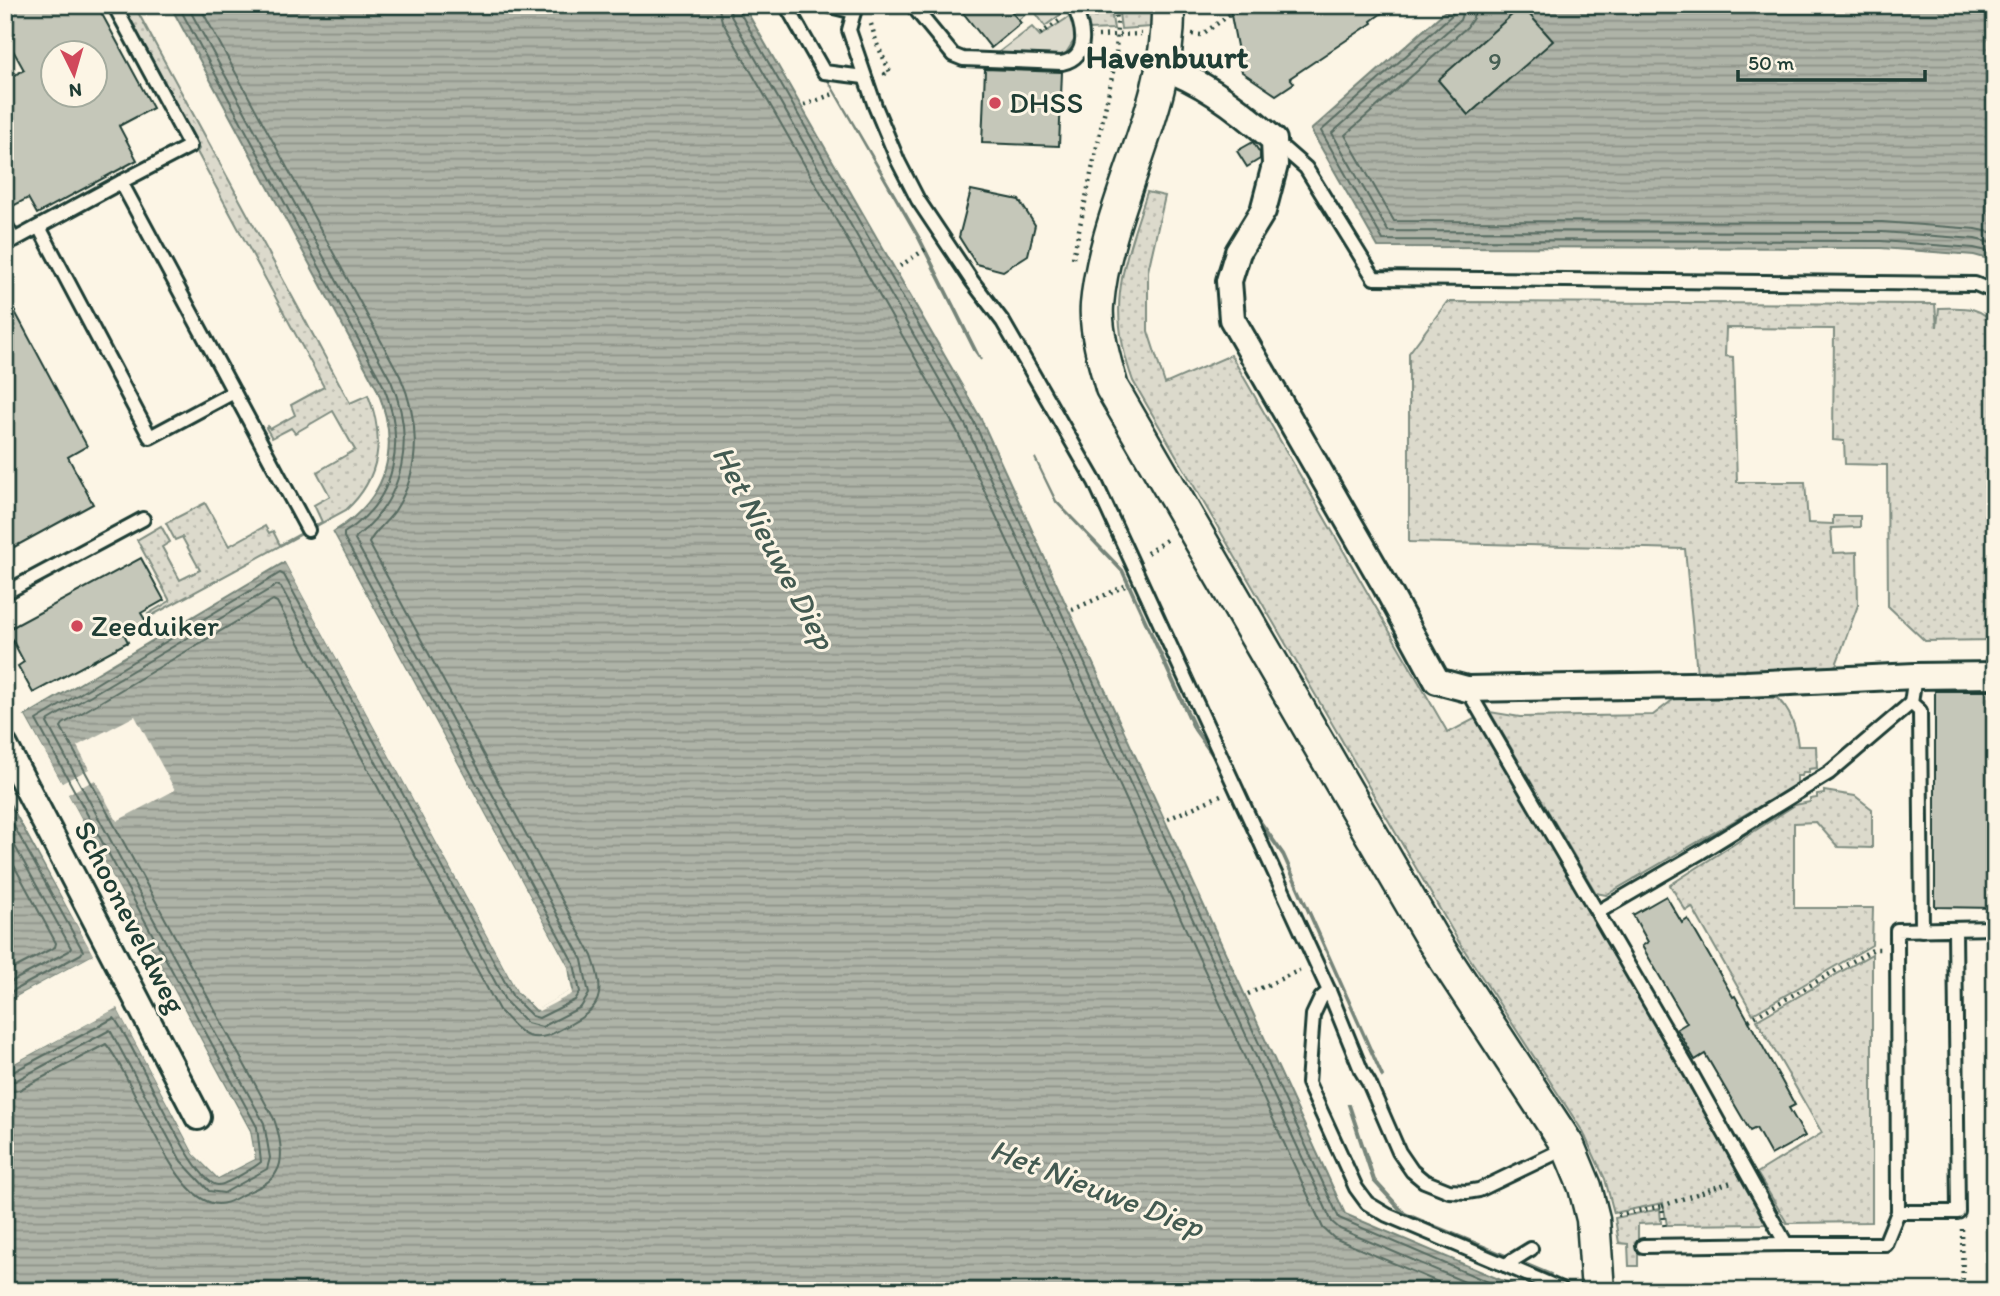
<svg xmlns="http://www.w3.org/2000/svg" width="2000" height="1296" viewBox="0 0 2000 1296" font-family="Itim,sans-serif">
<defs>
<pattern id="grass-dots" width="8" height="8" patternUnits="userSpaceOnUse" patternTransform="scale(1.75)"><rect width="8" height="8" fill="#dcdacc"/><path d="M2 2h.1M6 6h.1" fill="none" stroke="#bcbcb0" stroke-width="1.8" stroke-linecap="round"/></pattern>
<pattern id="water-rules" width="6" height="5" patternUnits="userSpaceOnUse" patternTransform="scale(1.75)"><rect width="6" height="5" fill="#aeb3a7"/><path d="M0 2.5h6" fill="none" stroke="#8d9389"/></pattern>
</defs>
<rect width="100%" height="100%" fill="#fcf5e5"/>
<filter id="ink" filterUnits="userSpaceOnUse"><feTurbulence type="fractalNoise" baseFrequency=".0143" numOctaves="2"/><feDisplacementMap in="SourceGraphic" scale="14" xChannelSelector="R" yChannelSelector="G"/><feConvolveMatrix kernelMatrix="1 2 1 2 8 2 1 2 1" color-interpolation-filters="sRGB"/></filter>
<g filter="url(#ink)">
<g fill="url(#grass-dots)" stroke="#7e8c80" stroke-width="2">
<path d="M122,5H134L350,403L368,395C385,437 381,478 346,510L149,617L148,614L170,601L137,540L161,526L170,542L162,547L180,580L200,570L182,537L175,540L166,523L205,503L229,546L265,526L269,533L273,531L280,545L322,522L314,505L330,496L317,472L355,450L333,411L295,433L291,428L272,438L266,428L268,426L270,429L295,415L291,405L324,387L197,152L199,149Z"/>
<path d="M1080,5H1110L1114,29L1088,30L1085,14Z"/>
<path d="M1118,5H1151V27L1121,29Z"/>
<path d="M1147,192L1165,196L1148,271V331L1165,384L1231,355L1448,733L1476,718L1686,1076L1767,1224L1667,1225L1663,1203L1614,1213L1605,1179L1583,1132L1459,942L1133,381C1105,304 1124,265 1147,192Z"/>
<path d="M1447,302L1935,304L1937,327L1939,308C1963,308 1978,304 1995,325V640L1925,641L1888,606L1887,465L1845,464L1844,441L1833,440L1834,329L1726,328L1725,356L1733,357L1737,482H1805L1808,523L1833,524V516H1860V527L1831,528L1833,553L1857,552L1858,605L1836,665L1814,673H1697L1685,549L1409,542V353Z"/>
<path d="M1678,696L1777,698C1791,711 1796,727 1798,746H1816L1817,768L1809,769V772H1803L1802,776H1797V783L1791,788L1606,895L1596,893L1490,712L1520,717L1653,715Z"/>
<path d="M1824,791L1855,796L1872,809V848L1838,847L1816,822L1794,823V908H1873L1872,945L1753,1014L1692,907L1686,911L1670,885L1795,805L1810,802V799L1817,798V795L1824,794Z"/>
<path d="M1872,954V1222L1787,1223L1757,1173L1822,1133L1757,1020Z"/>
<path d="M1660,1209L1661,1223L1638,1224V1266H1629L1628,1244L1619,1243L1615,1218Z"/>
</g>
<g fill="#dcdacc" stroke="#7e8c80" stroke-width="2">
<path d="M1006,5H1066L1068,9L1045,26L1033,9L1018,20Z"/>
<path d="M1072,15L1075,39L1066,53L1056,57L995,55L1032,27L1040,36Z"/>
</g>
<g fill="url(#water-rules)" stroke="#758479" stroke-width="2">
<path d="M170,5H743L981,419L1345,1214L1527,1291H5V1068L117,1007L194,1154L218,1178L255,1159L250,1130L25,716L285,562L518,993L536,1011L573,990L568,967L333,532C389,499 401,447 377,389Z"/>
<path d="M1452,5H1995V261L1974,255L1881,248L1378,247L1311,130Z"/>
<path d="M818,63L921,240L981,360L974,350L917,236Z"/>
<path d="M1035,458L1056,501L1123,570L1196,729L1284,854L1383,1076L1382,1077L1283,856L1194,730L1122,572L1056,502Z"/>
<path d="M5,795L94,955L5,1003Z"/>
<path d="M1992,951H1995V1291H1990L1993,1287Z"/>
<path d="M1348,1105H1350L1375,1180L1405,1213L1551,1274L1550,1276L1404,1215L1373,1181Z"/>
</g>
<g fill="#fcf5e5">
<path d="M331,529L568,967L572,994L539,1011L518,993L283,559L288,560L521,991L539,1008L569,991L565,969L330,534Z"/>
<path d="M25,716L62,783L89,769L77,746L135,716L175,790L117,821L95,780L68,794L250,1131L255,1159L218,1178L194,1154L117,1008L5,1068V1064L119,1004L197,1152L219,1174L251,1157L247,1132L22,718Z"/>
<path d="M5,792L8,793L97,955L95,959L5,1006V1003L93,955Z"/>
</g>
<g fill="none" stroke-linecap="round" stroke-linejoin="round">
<g stroke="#586c62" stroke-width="2">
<path d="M718,5L722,21L957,431L1323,1228L1334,1238L1459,1291"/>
<path d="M729,5L731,16L966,426L1332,1222L1340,1229L1486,1291"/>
<path d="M738,5L739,11L974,422L1339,1218L1509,1291"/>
<path d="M1456,5L1453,14L1321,131L1383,240L1881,241L1974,248L1995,253"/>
<path d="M1465,5L1460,20L1332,133L1388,231L1882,232L1975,239L1995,244"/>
<path d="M1475,5L1473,18L1467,27L1345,135L1394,221L1882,222L1976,229L1995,233"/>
<path d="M5,810L83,951L81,954L5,995"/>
<path d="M5,828L71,948L69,951L5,985"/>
<path d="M5,849L56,943L55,947L5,973"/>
<path d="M5,1074L11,1073L114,1018C135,1043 191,1184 218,1185C226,1185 255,1167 261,1162L257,1127L36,720L280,573L284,575L513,997L532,1016L539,1018L575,1000L580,992L574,964L344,537V533C398,500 406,440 383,385L178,5"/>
<path d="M5,1082L15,1081L110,1030L181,1161L209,1191L224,1193L267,1169L270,1158L264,1123L47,723L49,720L277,585L281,587L506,1002L527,1023L542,1027L581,1007L589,994L582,960L355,540L356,537C406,498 415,437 391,381L187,5"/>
<path d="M5,1093L19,1090L106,1044C135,1079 169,1193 212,1203C223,1206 232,1201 242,1195C254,1189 271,1184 277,1171C285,1158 279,1133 274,1119L61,727L63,724L273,600L277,602L499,1010C508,1019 517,1032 528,1036C542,1040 553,1034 565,1027C602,1008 606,996 592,956L369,543C374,531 389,521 396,509C422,468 419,419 400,376L199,5"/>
</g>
</g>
<g fill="#c5c7b9" stroke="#1f3d34" stroke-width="2" fill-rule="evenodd">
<path d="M5,5H97L153,108L119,126L137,160L37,214L28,198L11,207L5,196V80L24,70L5,36ZM52,52H94V94H52Z"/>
<path d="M957,5H1006L1021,23L991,48Z"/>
<path d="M1229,5H1393L1371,21L1372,23L1290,78L1294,83L1276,95L1242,72Z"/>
<path d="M1522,6L1553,41L1468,115L1438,80Z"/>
<path d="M985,69L1062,72L1059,146L982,143Z"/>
<path d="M1253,142L1260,153V159L1247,167L1237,151Z"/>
<path d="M971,190L1019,200L1035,225L1028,255L1003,271L976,264L959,237Z"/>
<path d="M5,293L87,446L68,457L93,504L5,552Z"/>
<path d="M141,558L164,600L141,613L147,623L124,634L128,642L33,693L18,666L24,662L7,630Z"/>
<path d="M1935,691H1995V908L1935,907Z"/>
<path d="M1666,896L1682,923L1688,919L1733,997L1735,996L1795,1105L1789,1108L1805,1136L1771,1155L1756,1128L1750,1131L1705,1054L1695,1060L1677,1029L1687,1023L1642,946L1648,942L1633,915Z"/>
</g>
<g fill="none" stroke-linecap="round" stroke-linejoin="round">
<defs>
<g id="service">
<path d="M114,5L190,146L121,182"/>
<path d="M786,5L824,72L864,77"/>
<path d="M826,5L854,12"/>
<path d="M856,5L849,30L875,106L898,161L918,200L972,281L1003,322L1095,482L1329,991L1361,1070L1369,1083L1399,1152L1412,1171L1424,1181L1449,1191L1467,1192L1479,1190L1568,1147"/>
<path d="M912,5L953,55L963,59L1062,63C1091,57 1083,25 1073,5"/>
<path d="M1274,140L1306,168L1374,278L1975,284L1995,292"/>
<path d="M5,224L14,240L121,182L308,530"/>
<path d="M39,227L150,437L234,392"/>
<path d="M5,593L143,519"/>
<path d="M1915,676L1911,703L1920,711L1922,930"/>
<path d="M1467,689L1691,1073L1786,1244H1885L1898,1212"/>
<path d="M1598,912L1701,852L1829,773L1911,703"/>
<path d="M1955,929L1958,1212H1898L1897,930L1995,928"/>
<path d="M1329,991L1321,998L1313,1015L1308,1083L1356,1188L1367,1203L1387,1215L1505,1265L1531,1249"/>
<path d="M1643,1246L1786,1244"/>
<path d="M1505,1265L1561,1289"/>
</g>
<g id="minor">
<path d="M1163,68C1204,81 1243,112 1274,140L1275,165L1263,211L1238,252L1229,281L1232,319L1386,587L1437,681L1467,689L1746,684L1915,676L1995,675"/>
<path d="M5,746L198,1117"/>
</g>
<path id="tertiary" d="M1168,5C1171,110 1106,202 1097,305C1095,330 1105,364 1112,388L1431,937L1568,1146L1585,1187L1593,1219L1598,1291"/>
</defs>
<use href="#service" stroke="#1f3d34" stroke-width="18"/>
<use href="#minor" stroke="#1f3d34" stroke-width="30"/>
<use href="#tertiary" stroke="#1f3d34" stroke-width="37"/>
<g stroke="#1f3d34" stroke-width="4.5" stroke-dasharray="2 5" stroke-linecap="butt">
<path d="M871,24L877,44L890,72L885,74L886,78"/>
<path d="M1040,34L1062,19"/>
<path d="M1192,34L1201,35L1244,5"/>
<path d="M1098,36L1141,34"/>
<path d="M804,105L836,93"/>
<path d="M1073,258L1116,58L1117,23L1113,5"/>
<path d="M900,266L929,247"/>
<path d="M1147,553L1168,539"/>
<path d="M1072,610L1125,586"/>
<path d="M1168,819L1221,795"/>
<path d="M1248,994L1300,970"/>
<path d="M1749,1020L1874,949H1882"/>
<path d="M1662,1206L1731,1182"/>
<path d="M1618,1215L1662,1206L1665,1230"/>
<path d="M1962,1229L1963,1291"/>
</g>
<use href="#service" stroke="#fcf5e5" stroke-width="12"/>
<use href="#minor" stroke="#fcf5e5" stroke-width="24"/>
<use href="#tertiary" stroke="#fcf5e5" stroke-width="32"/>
</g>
</g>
<g fill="#d1495b" stroke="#fcf5e5" stroke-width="2.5">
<circle cx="995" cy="103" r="7"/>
<circle cx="77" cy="626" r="7"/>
</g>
<g text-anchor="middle" stroke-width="6" stroke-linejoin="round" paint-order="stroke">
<g font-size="26" fill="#486055">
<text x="1495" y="70">9</text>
</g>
<g font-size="30" fill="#1f3d34" stroke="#fcf5e5" text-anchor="start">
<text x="1009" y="113">DHSS</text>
<text x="91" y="636">Zeeduiker</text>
</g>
<g font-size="30" fill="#1f3d34" stroke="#fcf5e5">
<text transform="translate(130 917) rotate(63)" y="10">Schooneveldweg</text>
</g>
<g font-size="32" font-weight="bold" fill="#1f3d34" stroke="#fcf5e5">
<text x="1167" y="68">Havenbuurt</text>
</g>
<g font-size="32" font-style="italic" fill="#435a51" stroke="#fcf5e5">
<text transform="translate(774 547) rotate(62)" y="11">Het Nieuwe Diep</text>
<text transform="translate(1097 1188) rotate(21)" y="11">Het Nieuwe Diep</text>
</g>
</g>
<rect width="2000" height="1296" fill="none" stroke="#fcf5e5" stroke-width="28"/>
<rect x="14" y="14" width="1972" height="1268" fill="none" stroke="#1f3d34" stroke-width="2.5" filter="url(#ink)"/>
<g transform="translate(74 74) rotate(175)"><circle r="33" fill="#fcf5e5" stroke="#a4ab9e" stroke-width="2"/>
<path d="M0-5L12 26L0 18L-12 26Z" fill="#d1495b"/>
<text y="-10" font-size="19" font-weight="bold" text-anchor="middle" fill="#1f3d34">N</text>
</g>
<path d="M1738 70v10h187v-10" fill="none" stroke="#1f3d34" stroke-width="3.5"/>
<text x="1748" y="70" font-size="21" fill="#1f3d34" stroke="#fcf5e5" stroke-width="5" paint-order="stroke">50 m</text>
</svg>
